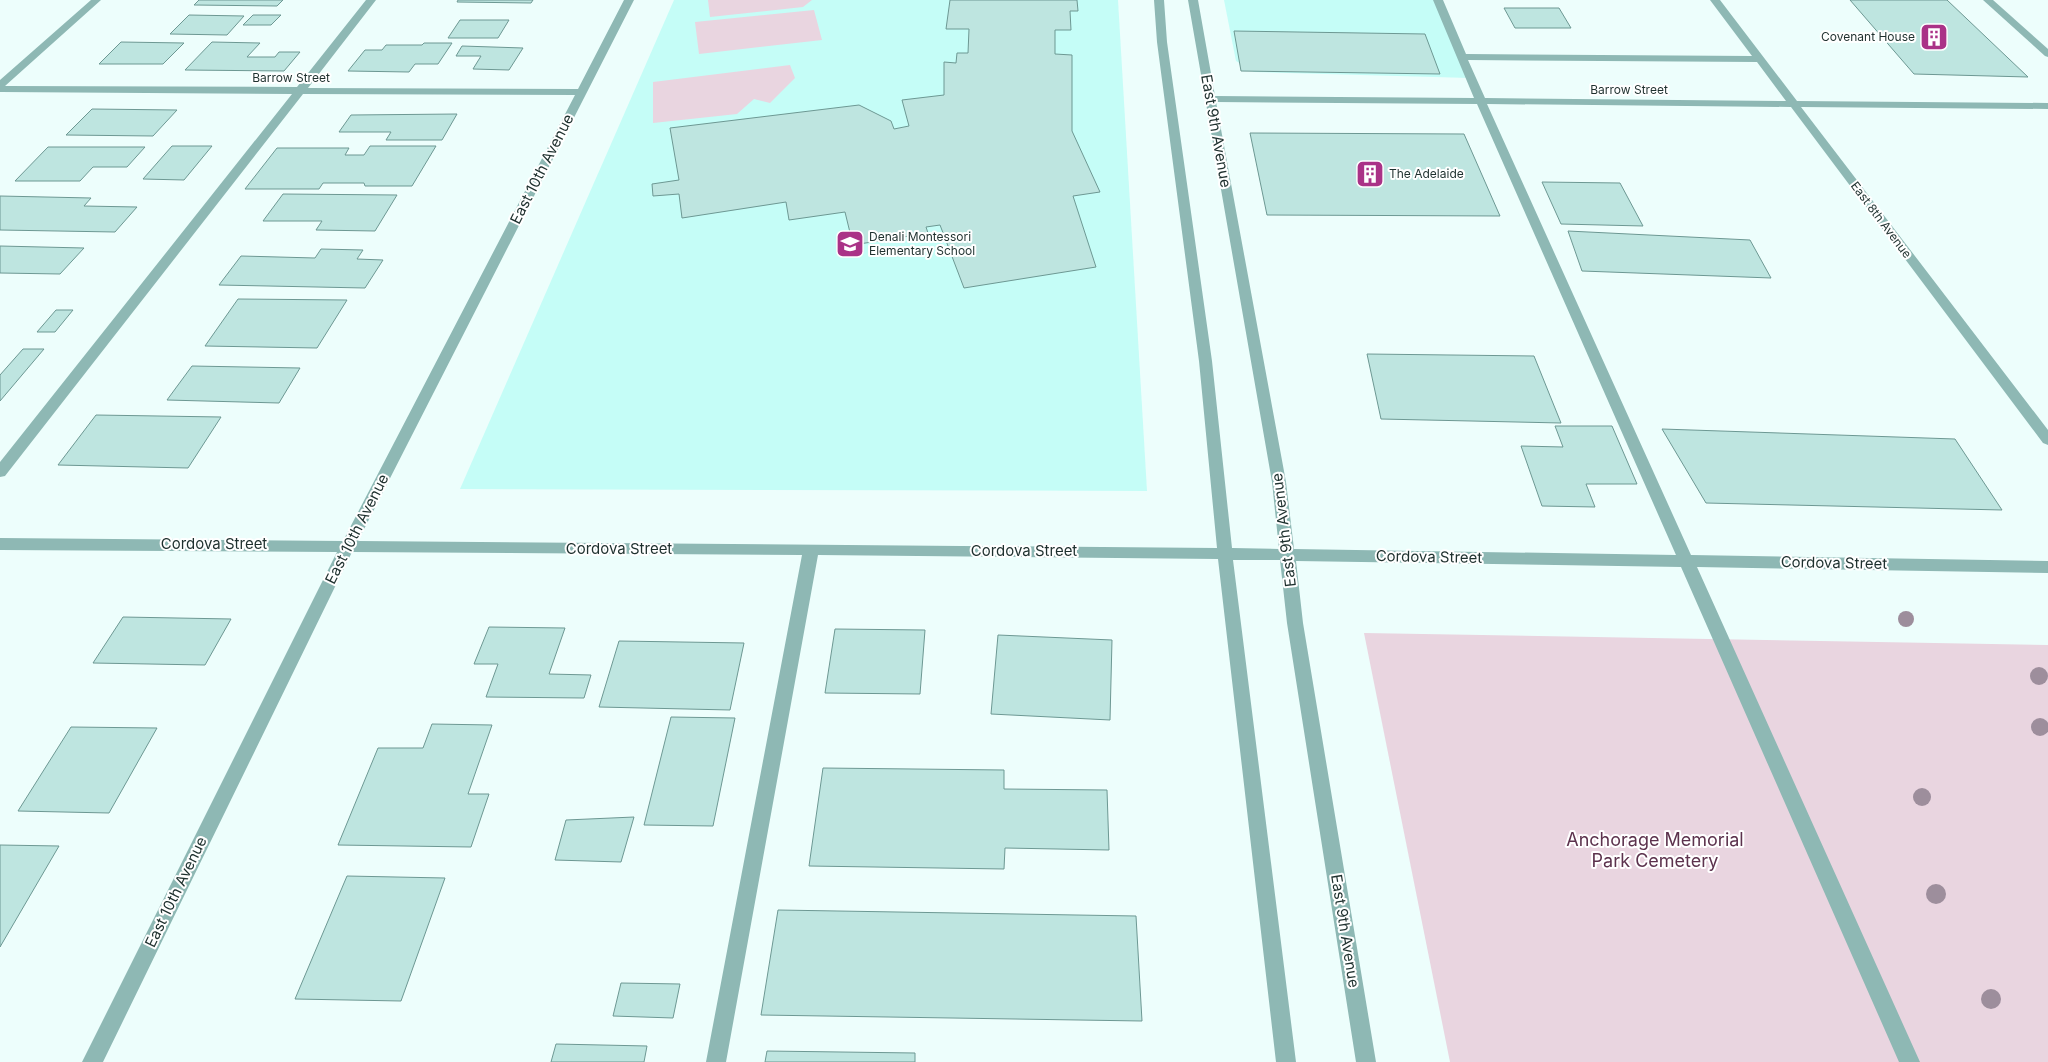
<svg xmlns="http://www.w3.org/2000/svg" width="2048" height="1062" viewBox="0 0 2048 1062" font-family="Inter,sans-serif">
<rect width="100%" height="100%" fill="#edfefc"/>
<g fill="#c5fdf7">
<path d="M674,0H1118L1147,491L460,489Z"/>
<path d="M1224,0H1436L1470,78L1254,72L1236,61Z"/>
</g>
<g fill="#e9d5e0">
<path d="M708,0H812L803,7L710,17Z"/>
<path d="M814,10L822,40L699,54L695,22Z"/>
<path d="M790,65L795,78L770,103L754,99L737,114L653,123V82Z"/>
<path d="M1364,633L2048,645V1062H1450Z"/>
</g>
<g fill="#bee5e0" stroke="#6d9893">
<path d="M199,0H283L277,6L194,5Z"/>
<path d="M458,0H533L531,3L457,2Z"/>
<path d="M950,0H1077L1078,11H1070L1071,30H1055V54L1072,55V131L1100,192L1073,196L1096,267L964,288L940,225L926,227L928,233L853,245L845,212L789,220L786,202L682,218L679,194L653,196L652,184L679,180L670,128L859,105L891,121L894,129L909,126L902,100L944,95V62L956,63L957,53H968L969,29H946Z"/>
<path d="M1850,0H1947L2028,77L1914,74Z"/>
<path d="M1504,8H1559L1571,28H1515Z"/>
<path d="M189,15L244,16L227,35L170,34Z"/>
<path d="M253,15H281L271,25H243Z"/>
<path d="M460,20H509L498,38H448Z"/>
<path d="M1234,31L1425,34L1440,74L1241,71Z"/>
<path d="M121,42L184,43L163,64H99Z"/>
<path d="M212,42L260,43L247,57H275L279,52H300L284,71L185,70Z"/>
<path d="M424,43H452L438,64H415L409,72L348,71L365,50H382L386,45H422Z"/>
<path d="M462,46L523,48L509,70L473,69L481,56H456Z"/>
<path d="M92,109L177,110L153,136L66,135Z"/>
<path d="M457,114L442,140H386L391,132H339L351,115Z"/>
<path d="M1250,133L1464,134L1500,216L1267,215Z"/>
<path d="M172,146H212L184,180L143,179Z"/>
<path d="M370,146H436L412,186H365L364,183H323L319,189H245L277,148H349L345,155H364Z"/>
<path d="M48,147H145L127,167H93L80,181H15Z"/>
<path d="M1542,182L1620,183L1643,226L1561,224Z"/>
<path d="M283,194L397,195L375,231L316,230L322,221H263Z"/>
<path d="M0,196L91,198L84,206L137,207L115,232L0,230Z"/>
<path d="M1568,231L1750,240L1771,278L1582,271Z"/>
<path d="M0,246L84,248L60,274L0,273Z"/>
<path d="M321,249L363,250L357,259L383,260L365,288L219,285L241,256L315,258Z"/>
<path d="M238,299L347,300L317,348L205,346Z"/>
<path d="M56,310H73L55,332H37Z"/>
<path d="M23,349H44L0,401V375Z"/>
<path d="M1367,354L1534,356L1561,423L1381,419Z"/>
<path d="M192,366L300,368L279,403L167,400Z"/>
<path d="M96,415L221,417L188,468L58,465Z"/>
<path d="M1555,426H1612L1637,484H1586L1595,507L1542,506L1521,446L1563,447Z"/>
<path d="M1662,429L1955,439L2002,510L1706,503Z"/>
<path d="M123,617L231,619L205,665L93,663Z"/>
<path d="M489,627L565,628L549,674L591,675L584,698L486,697L498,664H474Z"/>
<path d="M835,629L925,630L920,694L825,693Z"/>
<path d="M998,635L1112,640L1110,720L991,714Z"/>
<path d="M619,641L744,643L730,710L599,707Z"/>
<path d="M671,717L735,718L713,826L644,825Z"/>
<path d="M432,724L492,725L468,794H489L471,847L338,845L378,748H423Z"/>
<path d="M71,727L157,728L109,813L18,811Z"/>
<path d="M823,768L1004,770V789L1107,790L1109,850L1005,848L1004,869L809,866Z"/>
<path d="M634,817L621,862L555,860L566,820Z"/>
<path d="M0,845L59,846L0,947Z"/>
<path d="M347,876L445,878L401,1001L295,999Z"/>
<path d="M778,910L1136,916L1142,1021L761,1015Z"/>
<path d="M621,983L680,984L673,1018L613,1016Z"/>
<path d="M556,1044L647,1046L644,1062H551Z"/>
<path d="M767,1051L915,1053V1062H765Z"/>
</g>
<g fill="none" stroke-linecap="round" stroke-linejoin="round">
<g fill="#8eb8b4" fill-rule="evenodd">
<path d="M91,0H101L5,86L297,87L366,0H376L308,88L578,89L624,0H634L358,541L1217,548L1199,361L1157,42L1154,0H1164L1167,42L1212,361L1232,548L1279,549L1272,482L1188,0H1198L1215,96L1474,98L1433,0H1443L1466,54L1752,56L1710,0H1720L1797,101L2048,103V109L1801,107L2048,430V445L2043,443L1791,107L1487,104L1691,555L2048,561V573L1697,567L1920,1062H1899L1681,567L1296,561L1303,623L1376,1062H1356L1287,623L1280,560H1233L1296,1062H1276L1218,559L818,555L726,1062H706L802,555L352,552L103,1062H82L337,552L0,550V538L343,541L575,95L303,94L5,476L0,477V462L292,94L0,92V80ZM1468,60L1757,62L1786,101L1485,98ZM1216,102L1477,104L1676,555L1294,549L1286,482Z"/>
<path d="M1983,0H1993L2048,49V57L2045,56Z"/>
</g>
</g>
<g fill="#9d8e9c">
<circle cx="1906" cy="619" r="8"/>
<circle cx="2039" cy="676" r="9"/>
<circle cx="2040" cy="727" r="9"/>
<circle cx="1922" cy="797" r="9"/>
<circle cx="1936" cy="894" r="10"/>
<circle cx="1991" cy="999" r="10"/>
</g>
<defs>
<symbol id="building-square" viewBox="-11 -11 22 22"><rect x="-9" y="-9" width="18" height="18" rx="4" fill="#aa3287" stroke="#fff"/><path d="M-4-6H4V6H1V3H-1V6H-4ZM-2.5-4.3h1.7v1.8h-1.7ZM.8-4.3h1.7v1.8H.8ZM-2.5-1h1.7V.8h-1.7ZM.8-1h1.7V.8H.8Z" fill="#fff"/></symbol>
<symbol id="school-square" viewBox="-11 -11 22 22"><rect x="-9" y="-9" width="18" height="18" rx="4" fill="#aa3287" stroke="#fff"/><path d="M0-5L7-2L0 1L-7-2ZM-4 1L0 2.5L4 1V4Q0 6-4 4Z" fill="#fff"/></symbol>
</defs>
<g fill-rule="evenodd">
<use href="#building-square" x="1918" y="21" width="32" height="32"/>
<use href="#building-square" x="1354" y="158" width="32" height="32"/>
<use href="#school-square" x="834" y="228" width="32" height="32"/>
</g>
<g text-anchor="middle" stroke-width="4" stroke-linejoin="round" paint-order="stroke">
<g font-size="12" fill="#1e302e" stroke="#fff" text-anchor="start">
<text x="1915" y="41" text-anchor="end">Covenant House</text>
<text x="1389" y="178">The Adelaide</text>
<text x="869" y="241">Denali Montessori<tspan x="869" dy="14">Elementary School</tspan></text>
</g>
<g font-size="12" fill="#1e302e" stroke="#fff">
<text x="291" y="82">Barrow Street</text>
<text x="1629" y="94">Barrow Street</text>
<text transform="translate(1881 220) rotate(53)" y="4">East 8th Avenue</text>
</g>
<g font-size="15" fill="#1e302e" stroke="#fff">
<text transform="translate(1216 131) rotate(80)" y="5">East 9th Avenue</text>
<text transform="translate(542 169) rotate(-63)" y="5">East 10th Avenue</text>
<text transform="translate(357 529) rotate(-63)" y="5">East 10th Avenue</text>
<text transform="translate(1284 530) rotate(-97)" y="5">East 9th Avenue</text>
<text x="214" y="549">Cordova Street</text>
<text x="619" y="554">Cordova Street</text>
<text x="1024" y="556">Cordova Street</text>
<text transform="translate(1429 557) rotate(1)" y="5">Cordova Street</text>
<text transform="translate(1834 563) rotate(1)" y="5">Cordova Street</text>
<text transform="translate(176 892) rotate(-64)" y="5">East 10th Avenue</text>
<text transform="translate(1345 931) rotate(81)" y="5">East 9th Avenue</text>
</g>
<g font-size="18" fill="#5c324d" stroke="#fff">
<text x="1655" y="846">Anchorage Memorial<tspan x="1655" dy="21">Park Cemetery</tspan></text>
</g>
</g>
</svg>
